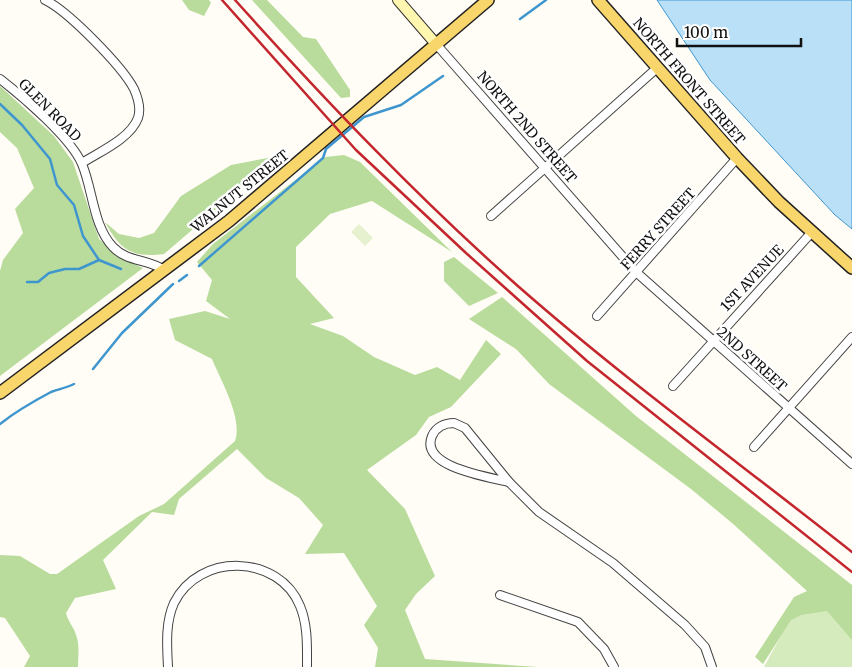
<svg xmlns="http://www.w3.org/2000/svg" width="852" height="667" viewBox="0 0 852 667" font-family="Merriweather,serif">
<rect width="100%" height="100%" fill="#fffdf5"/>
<path fill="#d5ebbd" d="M797,606L852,607V667H764Z"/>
<g fill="#b9dc9c">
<path d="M182,0H209L211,3L204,16L189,10Z"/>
<path d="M252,0H267L303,37L316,39L350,90V97L341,98Z"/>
<path d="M0,86L54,136L73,162L99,239L121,258L143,268L0,376V271L3,260L23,233L15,209L34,188L17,148L0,132Z"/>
<path d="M344,155L360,162L452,252L372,201L330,214L296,247V277L334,318L310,324L343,336L374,357L415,375L437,367L460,380L486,340L501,354L451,407L429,417L416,435L367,470L405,509L435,576L416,594L405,610L425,659L538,667H375L378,648L364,625L377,606L344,553L305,554L323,525L299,498L266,478L237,449L179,499L174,515L152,512L103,560L116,589L75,598L66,613C68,622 74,627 76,635C80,645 78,656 78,667H24L30,656L5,618L0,617V555L20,556L50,574H57L139,516L164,504L235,441C243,418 221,381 212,359L175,340L169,319L205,311L230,319L206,301L212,280L197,262L213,244L325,157Z"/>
<path d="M278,156L164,254C132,258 120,250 105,222L119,234L139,238L154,233L181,196L231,165Z"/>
<path d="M454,257L498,293L469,306L444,281V262Z"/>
<path d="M502,297L636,416L852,585V640L827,611L801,615L791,620L763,664L755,657L794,597L807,591L732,523L691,489L549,384L516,349L469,319Z"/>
</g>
<path fill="#e6f2cf" d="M359,224L373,238L365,246L351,232Z"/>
<path fill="#b9e0f7" stroke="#3f96cf" d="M657,0H852V229L835,215L710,80Z"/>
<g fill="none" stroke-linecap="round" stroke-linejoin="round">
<g stroke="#3f96cf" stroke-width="2.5">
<path d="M520,19L546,0"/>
<path d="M0,104L22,125L50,159L57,185L74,205L83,236L99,260L121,269"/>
<path d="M199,266L323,158L326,149L364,117L401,105L443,76"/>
<path d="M179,281L187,275"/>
<path d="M27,282H38L49,273L65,269H79L99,260"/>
<path d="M93,369L122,333L173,284"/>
<path d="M0,424C15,412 34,401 51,392C59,389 66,388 74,384"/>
</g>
<defs>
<g id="street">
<path d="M45,0C68,11 122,66 134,89C138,98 141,109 138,118C130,139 99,152 82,163"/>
<path d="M436,44L636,272L852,464"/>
<path d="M0,79C23,97 71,138 82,164C93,190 93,226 113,247C127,262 148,259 164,270"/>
<path d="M491,216L657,68"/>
<path d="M597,316L737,158"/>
<path d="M673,386L812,232"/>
<path d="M454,423L465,428L509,482C489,477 419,467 432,436C436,427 445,423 454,423Z"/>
<path d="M754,447L852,337"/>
<path d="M509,482L539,512L613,563L685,625L705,647L712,667"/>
<path d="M500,595L578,622L604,649L614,667"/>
<path d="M168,667C167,646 165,623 174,603C199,552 279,554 300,606C308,625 307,647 307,667"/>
</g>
<path id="secondary" d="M398,0L436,44"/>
<g id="primary">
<path d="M598,0L737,158L779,202L852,268"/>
<path d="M0,393L229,221L488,0"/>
</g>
</defs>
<use href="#street" stroke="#444" stroke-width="10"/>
<use href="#secondary" stroke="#333" stroke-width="12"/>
<use href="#primary" stroke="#222" stroke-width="14"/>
<use href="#street" stroke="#fff" stroke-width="8"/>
<use href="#secondary" stroke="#fff6b0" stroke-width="10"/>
<use href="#primary" stroke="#f9d66b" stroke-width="11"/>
<g stroke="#c4262e" stroke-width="2.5">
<path d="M222,0L356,150L466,253L587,361L852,572"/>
<path d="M235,0C325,100 418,198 519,287C625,380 741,464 852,552"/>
</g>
</g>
<g text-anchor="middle" stroke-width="5" stroke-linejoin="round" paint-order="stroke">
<g font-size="14" fill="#111" stroke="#fff">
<text transform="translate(689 81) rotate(49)" y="5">NORTH FRONT STREET</text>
<text transform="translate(50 110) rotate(45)" y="5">GLEN ROAD</text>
<text transform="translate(527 127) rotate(49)" y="5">NORTH 2ND STREET</text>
<text transform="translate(240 191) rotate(-39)" y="5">WALNUT STREET</text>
<text transform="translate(658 229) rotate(-48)" y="5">FERRY STREET</text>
<text transform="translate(752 278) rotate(-47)" y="5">1ST AVENUE</text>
<text transform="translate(752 359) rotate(42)" y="5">2ND STREET</text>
</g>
</g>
<path d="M677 38v8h124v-8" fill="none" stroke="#111111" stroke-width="2.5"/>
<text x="684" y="38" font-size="15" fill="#111111" stroke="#ffffff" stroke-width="4" paint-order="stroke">100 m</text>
</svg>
